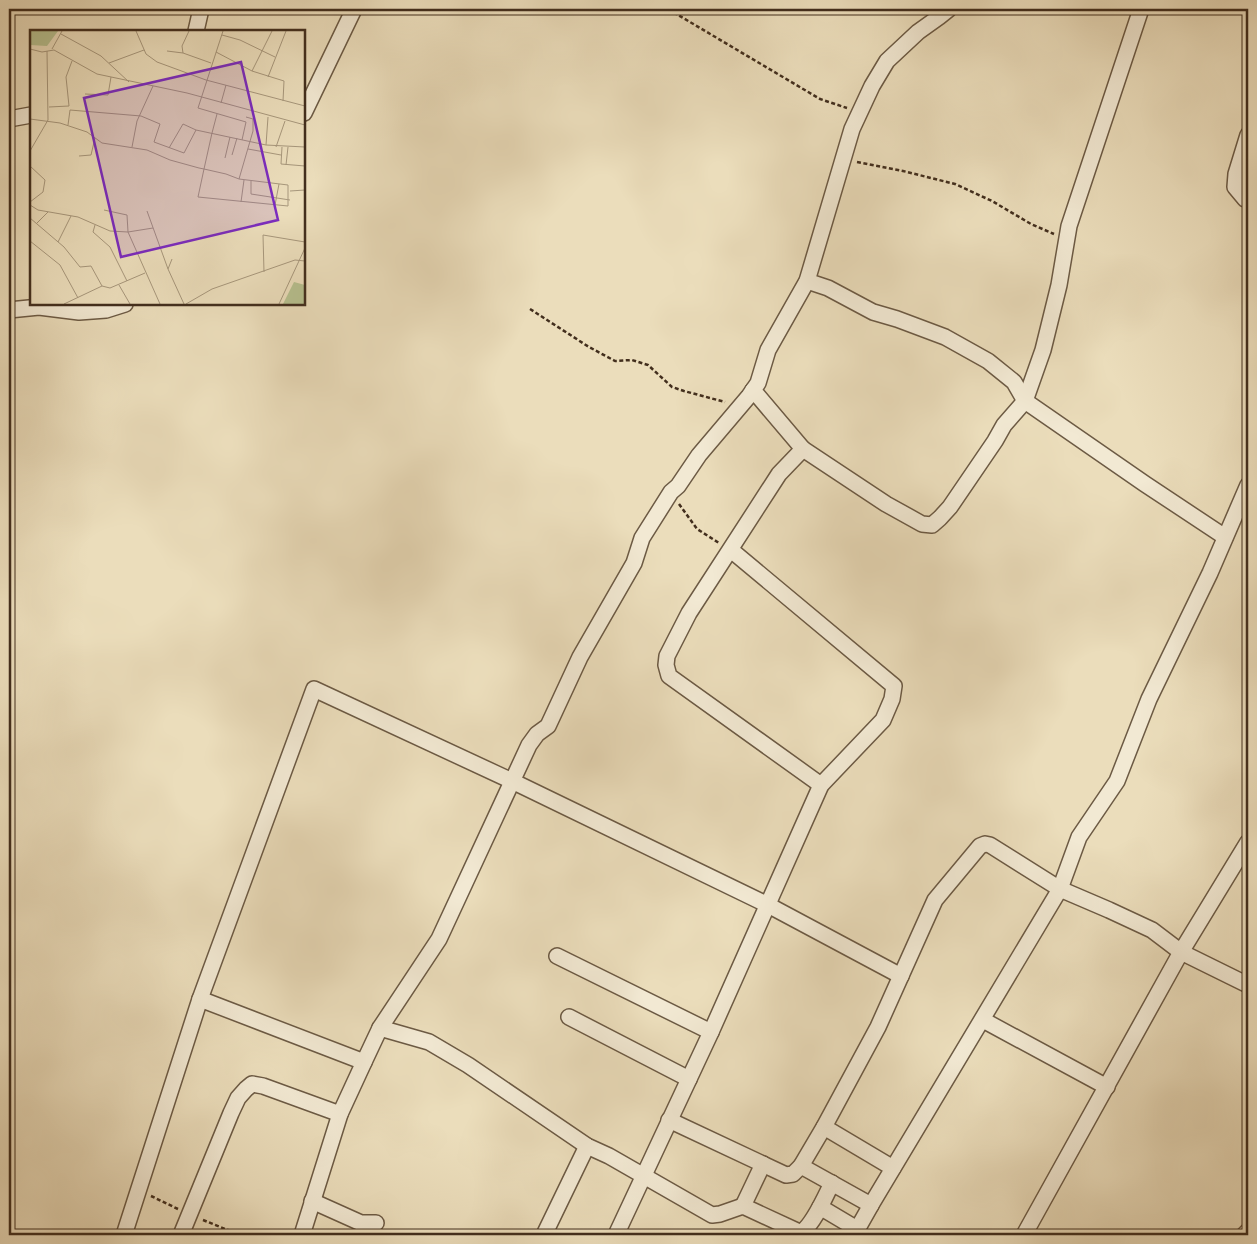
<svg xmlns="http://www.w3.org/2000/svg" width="1257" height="1244" viewBox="0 0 1257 1244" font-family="'IM FELL French Canon',serif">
<rect width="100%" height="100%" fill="#ebddbb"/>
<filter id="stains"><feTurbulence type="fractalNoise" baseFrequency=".004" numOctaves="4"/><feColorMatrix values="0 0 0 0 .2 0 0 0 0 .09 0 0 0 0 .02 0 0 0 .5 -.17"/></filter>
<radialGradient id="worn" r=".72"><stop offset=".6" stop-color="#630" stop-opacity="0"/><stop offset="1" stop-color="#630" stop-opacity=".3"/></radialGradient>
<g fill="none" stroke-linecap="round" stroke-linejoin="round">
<defs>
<g id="minor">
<path d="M196,31L201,9"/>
<path d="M304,113L354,9"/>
<path d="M9,119L31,115"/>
<path d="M1248,135L1236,174L1235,187L1245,199L1248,200"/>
<path d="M807,281L828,288L873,312L897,319L945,337L988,361L1014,382L1025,401L1145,484L1225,537"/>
<path d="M9,310L39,307L79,312L106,310L125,304"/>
<path d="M753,390L803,449"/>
<path d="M821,785L669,676L666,665L667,656L689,613L779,474L803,449L886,504L922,524L932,525L940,518L950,507L995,441L1004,425L1025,401L1043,350L1059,285L1069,226L1141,9"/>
<path d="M557,956L711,1032"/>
<path d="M200,999L364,1062"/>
<path d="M569,1017L689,1079"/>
<path d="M983,1020L1107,1087"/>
<path d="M380,1028L429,1042L468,1065L587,1146L609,1156L712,1215L720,1214L743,1206L797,1231L802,1232C814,1223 825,1197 832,1183"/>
<path d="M669,1120L786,1175L793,1174L801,1166L824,1127L878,1027L935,900L980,846L985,844L990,845L1060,889L1109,910L1152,930L1181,952L1248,985"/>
<path d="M824,1127L893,1168"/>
<path d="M801,1166L871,1205"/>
<path d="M312,1201L361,1223H376"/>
<path d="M743,1206L763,1164"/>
<path d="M820,1207L857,1229"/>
<path d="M124,1235L200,999L314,689L512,781L768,905L901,976"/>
<path d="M181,1235L231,1113L238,1098L246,1089L252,1084L263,1086L340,1114"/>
<path d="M302,1235L340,1114L364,1062L380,1028L439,939L529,745L537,734L548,726L580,657L634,563L642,538L671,492L678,486L699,455L749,396L758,383L768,350L807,281L852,129L872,86L887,61L918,32L939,17L949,9"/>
<path d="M544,1235L587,1146"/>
<path d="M616,1235L711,1032L821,785L883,720L892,699L894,686L731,550"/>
<path d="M854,1235L871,1205L1060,889L1079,837L1117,781L1149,699L1210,573L1248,485"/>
<path d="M1024,1235L1181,952L1248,842"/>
<path d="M1244,1235L1248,1231"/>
</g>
</defs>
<use href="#minor" stroke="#6c5a44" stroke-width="18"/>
<g stroke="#422e1d" stroke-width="2.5" stroke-dasharray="4 2.5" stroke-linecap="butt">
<path d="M668,9L820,99L847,108"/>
<path d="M857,162L903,171L955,184L992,201L1031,224L1054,234"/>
<path d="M530,309L589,347L615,361L632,360L648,365L672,387L684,391L725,402"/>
<path d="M679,504L697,529L719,543"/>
<path d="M151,1196L178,1209"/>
<path d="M203,1220L240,1235"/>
</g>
<use href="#minor" stroke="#f2e9d3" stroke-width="15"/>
</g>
<g transform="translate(30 30)">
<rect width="275" height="275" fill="#ebddbb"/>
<path d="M0,1H28L17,16L0,15ZM264,252L275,255V274H253Z" fill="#b7c190"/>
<path fill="none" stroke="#a7977c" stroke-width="1" d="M106,1L116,24L127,32L176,50L275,76M159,1L152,16L153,23L181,33M193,1L168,78L216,92L212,110M31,4L71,26L99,52M192,5L210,10L245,27M0,19L12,22L24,20L67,44L157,63L275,95M22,19L32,1M137,21L153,23M186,22L222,41L254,51L253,71M79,33L114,20M222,41L242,1M238,47L256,1M55,64L78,65L81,47M191,73L196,55M39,76L36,47L42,31M19,77L39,76M0,89L30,93L57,102L72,113L117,120L140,130L169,138L174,139L196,144L209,149L258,155V176L168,167L174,139L182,103L187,84M38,95L40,80L111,86L130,94L124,112L154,123L166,100M236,115L238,87M102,117L107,91L123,56M246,117L255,91M252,117L251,134L275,136M139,118L153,94L166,100L236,115L275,117M218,119L251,125M0,121L18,90L17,21M202,125L207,108M49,126L61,125L65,108M195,128L200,107M256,135L258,117M0,136L15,150L13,162L0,172M209,149L223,101V89L216,87M221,151V164L260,170M260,161L275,160M211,172L214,150M0,175L8,180L48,187L80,201L98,202L130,274M245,175L249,154M74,180L97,185L98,202L123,198M117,181L138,239M0,188L34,217L50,237L61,236L72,256M7,193L18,182M65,195L63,202L80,217L97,251M0,211L30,235L48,268M28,212L41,186M142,229L138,239L154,274M234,242L233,205L275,212M89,255L100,274M34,274L72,256L80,258L115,243M156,274L182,259L265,230L275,231M249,274L275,218"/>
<path fill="#7b2cbf" fill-opacity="0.15" stroke="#7b2cbf" stroke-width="2.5" d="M211,32L248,190L91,227L54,68Z"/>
<rect width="275" height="275" fill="none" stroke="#422e1d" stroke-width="2.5"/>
</g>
<rect width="1257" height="1244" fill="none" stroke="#ebddbb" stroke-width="30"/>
<rect x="10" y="10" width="1237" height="1224" fill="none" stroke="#422e1d" stroke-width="2.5"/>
<rect x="15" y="15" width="1227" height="1214" fill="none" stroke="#422e1d"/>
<rect width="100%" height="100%" filter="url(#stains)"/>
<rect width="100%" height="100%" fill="url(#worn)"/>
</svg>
